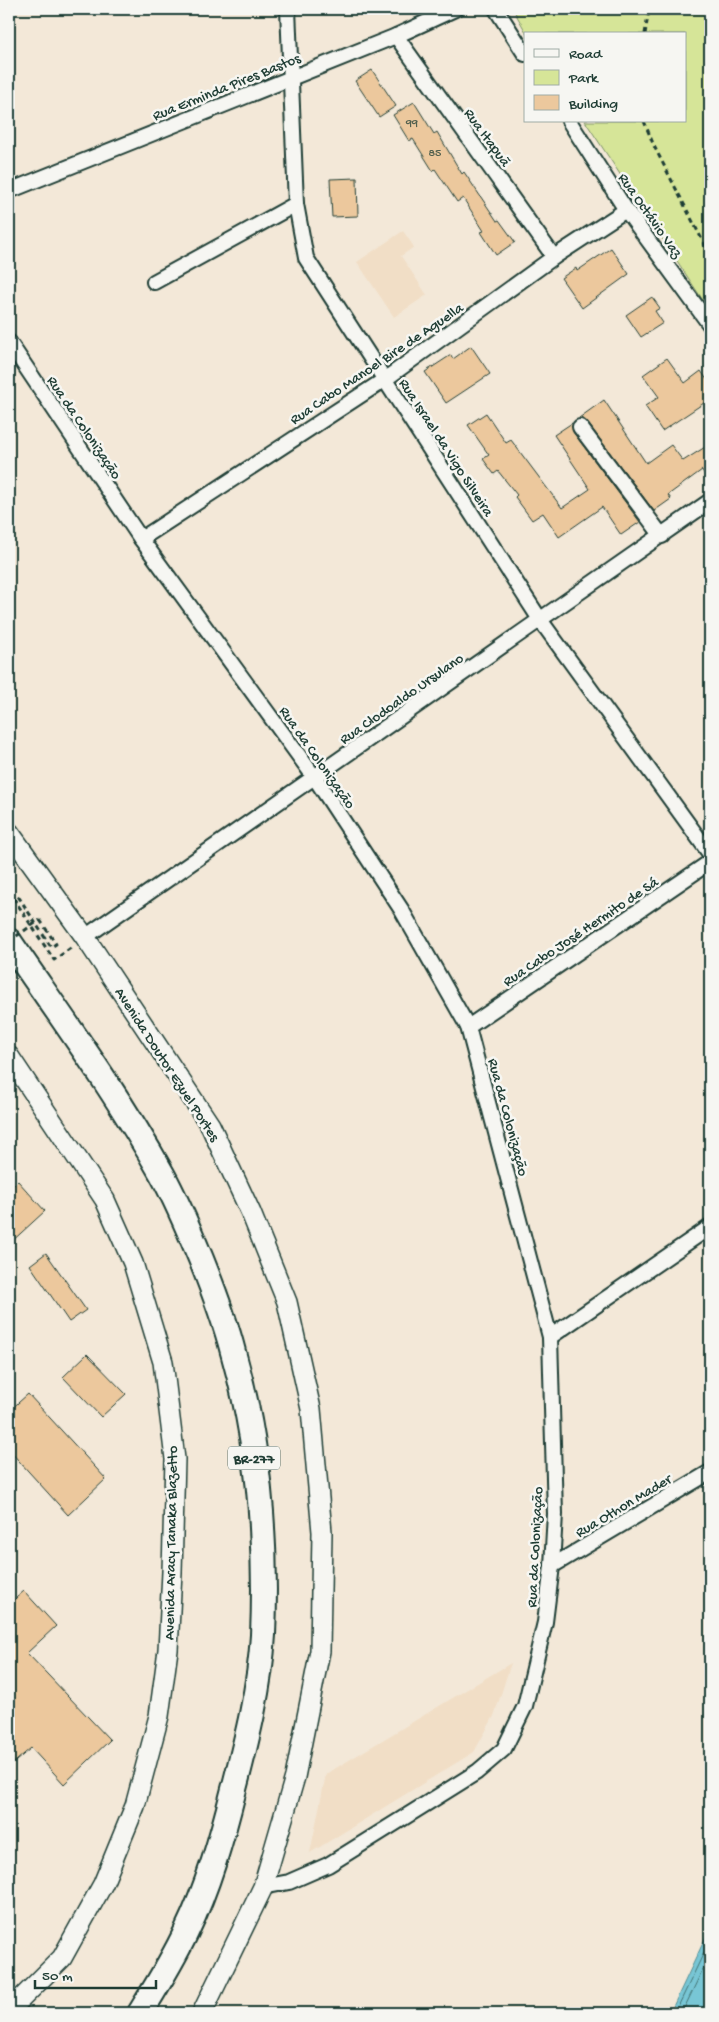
<svg xmlns="http://www.w3.org/2000/svg" width="719" height="2022" viewBox="0 0 719 2022" font-family="'Gochi Hand',sans-serif">
<rect width="100%" height="100%" fill="#f3e8d8"/>
<filter id="ink" filterUnits="userSpaceOnUse"><feTurbulence type="fractalNoise" baseFrequency=".02" numOctaves="2"/><feDisplacementMap in="SourceGraphic" scale="10" xChannelSelector="R" yChannelSelector="G"/><feConvolveMatrix kernelMatrix="1 2 1 2 8 2 1 2 1" color-interpolation-filters="sRGB"/></filter>
<g filter="url(#ink)">
<g fill="#f1dec6">
<path d="M403,231L414,247L401,256L427,295L394,317L357,262Z"/>
<path d="M511,1663L494,1716L474,1752L310,1853L326,1774Z"/>
</g>
<path fill="#d6e598" stroke="#7a9166" d="M513,9H710V311L585,121H685V34H527Z"/>
<path fill="#78c6d5" stroke="#548f95" d="M710,1928V2013H670Z"/>
<g fill="none" stroke-linecap="round" stroke-linejoin="round">
<g stroke="#437474" stroke-width="1">
<path d="M675,2013L710,1940"/>
<path d="M682,2013L710,1954"/>
</g>
</g>
<g fill="#ecc89d" stroke="#1f3d34">
<path d="M372,70L396,106L379,117L355,81Z"/>
<path d="M414,102L434,134L437,132L462,174L464,172L497,221L499,220L515,242L496,255L481,232L484,231L463,198L457,202L435,169L433,171L413,139L409,141L393,115Z"/>
<path d="M357,178L358,216L332,217L330,179Z"/>
<path d="M611,248L629,274L582,308L561,278L576,268L577,271Z"/>
<path d="M652,297L660,308L655,311L663,323L641,337L626,315Z"/>
<path d="M471,346L490,374L446,403L425,372L451,355L453,359Z"/>
<path d="M667,358L685,383L701,371L710,384V399L662,431L645,406L659,397L643,375Z"/>
<path d="M604,400L646,463L671,445L683,461L710,444V484L702,470L668,495L671,499L654,511L587,422L579,418Z"/>
<path d="M486,413L506,443L511,440L562,508L590,489L554,435L572,423L573,432L640,522L621,535L602,507L559,537L543,513L532,520L515,497L517,495L498,471L494,474L483,459L489,455L468,425Z"/>
<path d="M18,1181L45,1211L9,1244V1190Z"/>
<path d="M46,1253L86,1310L69,1322L30,1265Z"/>
<path d="M87,1354L126,1394L101,1417L63,1377Z"/>
<path d="M28,1394L106,1479L68,1515L9,1450V1411Z"/>
<path d="M24,1591L56,1626L27,1653L110,1740L64,1784L31,1748L9,1767V1604Z"/>
</g>
<g fill="none" stroke-linecap="round" stroke-linejoin="round">
<defs>
<g id="street">
<path d="M288,9L296,204L306,258L541,621L710,854"/>
<path d="M496,9L525,54"/>
<path d="M396,36L554,257"/>
<path d="M569,121L626,210L710,325"/>
<path d="M9,191L396,36L455,9"/>
<path d="M154,282L296,204"/>
<path d="M9,342L141,539L315,778L401,909L468,1027L550,1337L555,1514L552,1566L545,1622L525,1706L504,1749L477,1772L328,1865L289,1882L263,1887"/>
<path d="M580,427L662,536"/>
<path d="M141,539L384,380L554,257L626,210"/>
<path d="M85,937L710,501"/>
<path d="M468,1027L710,862"/>
<path d="M550,1337L710,1227"/>
<path d="M552,1566L710,1472"/>
</g>
<g id="secondary">
<path d="M9,832L85,937L210,1125L251,1213L287,1302L311,1409L322,1532L320,1651L295,1777L263,1887L202,2013"/>
<path d="M9,1056L105,1200L133,1263L163,1362L175,1459L172,1572L168,1650L159,1716L135,1806L103,1884L62,1958L19,2001L9,2008"/>
</g>
<path id="highway" d="M9,941C61,1017 117,1093 162,1174C177,1201 189,1230 201,1259C213,1289 225,1320 233,1352C259,1444 267,1540 263,1635C260,1687 247,1739 234,1789C222,1837 208,1887 186,1932C173,1960 156,1987 140,2013"/>
</defs>
<use href="#street" stroke="#1f3d34" stroke-width="18"/>
<use href="#secondary" stroke="#1f3d34" stroke-width="22"/>
<use href="#highway" stroke="#1f3d34" stroke-width="28"/>
<g stroke="#1f3d34" stroke-width="3" stroke-dasharray="5 4" stroke-linecap="butt">
<path d="M645,34L649,9"/>
<path d="M644,121L654,146L710,255"/>
<path d="M40,920L56,944L51,947L18,896L14,899L54,960L72,947"/>
</g>
<use href="#street" stroke="#f6f6f2" stroke-width="14"/>
<use href="#secondary" stroke="#f6f6f2" stroke-width="19"/>
<use href="#highway" stroke="#f6f6f2" stroke-width="24"/>
<path stroke="#1f3d34" stroke-width="3" stroke-dasharray="5 4" stroke-linecap="butt" d="M9,941L40,920"/>
</g>
</g>
<g text-anchor="middle" stroke-width="5" stroke-linejoin="round" paint-order="stroke">
<g font-size="12" fill="#52604e">
<text x="412" y="126">99</text>
<text x="435" y="156">85</text>
</g>
<rect fill="#f6f6f2" stroke="#60746d" stroke-width="1" x="228" y="1446.5" width="52" height="23" rx="4"/>
<g font-size="14" font-weight="bold" fill="#1f3d34">
<text x="254" y="1463">BR-277</text>
</g>
<g font-size="15" fill="#1f3d34" stroke="#f6f6f2">
<text transform="translate(226 86) rotate(-22)" y="5">Rua Erminda Pires Bastos</text>
<text transform="translate(488 137) rotate(54)" y="5">Rua Itapuã</text>
<text transform="translate(651 215) rotate(55)" y="5">Rua Octávio Vaz</text>
<text transform="translate(376 363) rotate(-34)" y="5">Rua Cabo Manoel Bire de Aguella</text>
<text transform="translate(85 427) rotate(56)" y="5">Rua da Colonização</text>
<text transform="translate(447 447) rotate(57)" y="5">Rua Israel da Vigo Silveira</text>
<text transform="translate(401 698) rotate(-35)" y="5">Rua Clodoaldo Ursulano</text>
<text transform="translate(318 757) rotate(55)" y="5">Rua da Colonização</text>
<text transform="translate(580 931) rotate(-34)" y="5">Rua Cabo José Hermito de Sá</text>
<text transform="translate(168 1064) rotate(57)" y="5">Avenida Doutor Ezuel Portes</text>
<text transform="translate(509 1117) rotate(75)" y="5">Rua da Colonização</text>
<text transform="translate(623 1505) rotate(-31)" y="5">Rua Othon Mader</text>
<text transform="translate(170 1543) rotate(-89)" y="5">Avenida Aracy Tanaka Blazetto</text>
<text transform="translate(534 1547) rotate(-87)" y="5">Rua da Colonização</text>
</g>
</g>
<rect width="719" height="2022" fill="none" stroke="#f6f6f2" stroke-width="30"/>
<rect x="15" y="15" width="689" height="1992" fill="none" stroke="#1f3d34" stroke-width="2" filter="url(#ink)"/>
<rect x="524" y="32" width="162" height="90" fill="#f6f6f2" stroke="#a0aca6"/>
<rect x="534" y="49" width="25" height="8" fill="#f6f6f2" stroke="#a0aca6"/>
<text x="569" y="58" font-size="15" fill="#1f3d34">Road</text>
<rect x="534" y="70" width="25" height="15" fill="#d6e598" stroke="#a0aca6"/>
<text x="569" y="82" font-size="15" fill="#1f3d34">Park</text>
<rect x="534" y="95" width="25" height="15" fill="#ecc89d" stroke="#a0aca6"/>
<text x="569" y="108" font-size="15" fill="#1f3d34">Building</text>
<path d="M35 1980v8h121v-8" fill="none" stroke="#1f3d34" stroke-width="2.5"/>
<text x="42" y="1980" font-size="15" fill="#1f3d34" stroke="#f6f6f2" stroke-width="4" paint-order="stroke">50 m</text>
</svg>
